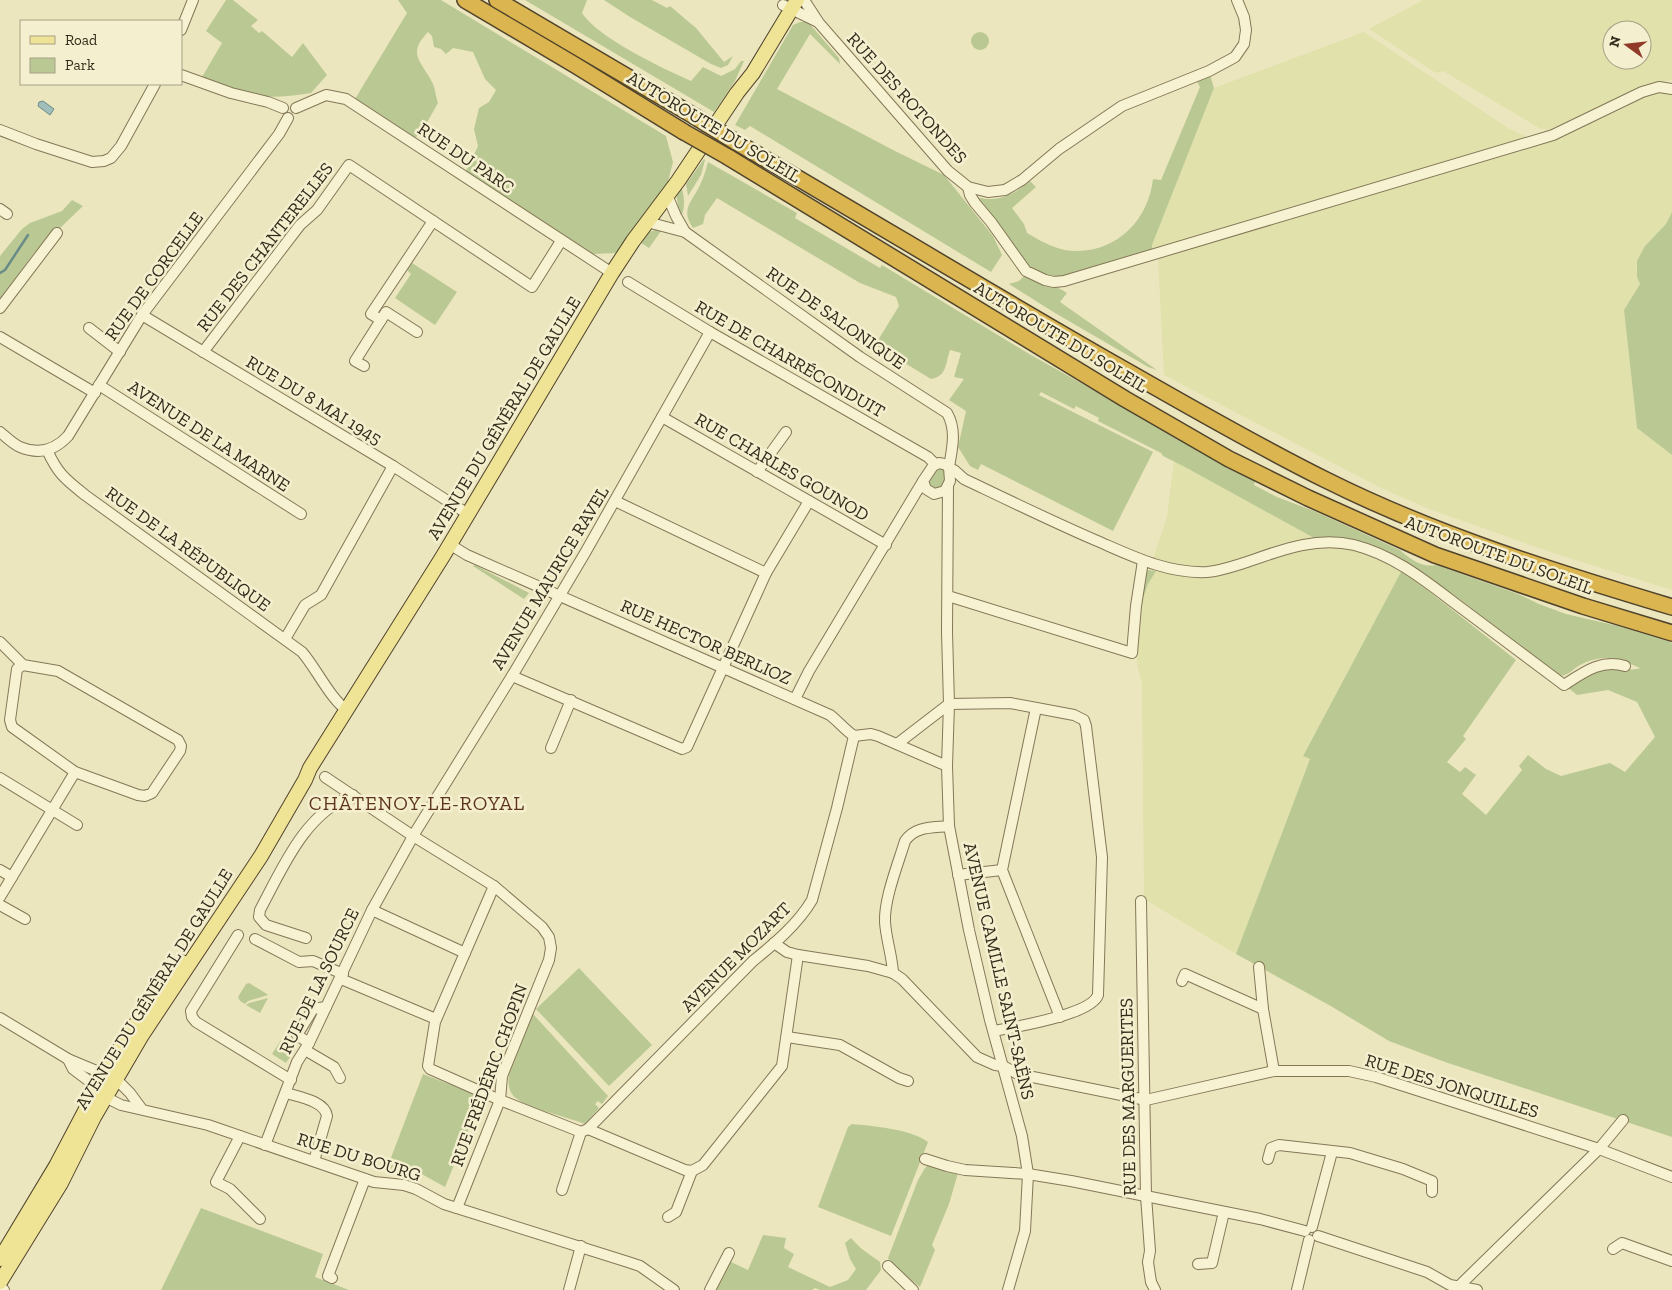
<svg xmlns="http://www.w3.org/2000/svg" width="1672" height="1290" viewBox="0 0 1672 1290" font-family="'Zilla Slab',serif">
<rect width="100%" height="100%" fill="#ece6bf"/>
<g fill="#e1e1ac" fill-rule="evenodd">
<path d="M1423,0H1672V80L1643,88L1552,130L1541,129L1443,71L1436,73L1369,29ZM1612,30H1642V60H1612Z"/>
<path d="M1364,32L1508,128L1529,138L1152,252V245L1214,88Z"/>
<path d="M1659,90L1672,92V212L1666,224L1645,246L1637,277L1640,284L1624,310L1637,428L1672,455V590L1556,554L1429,509L1381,488L1164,375L1158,258L1512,153L1558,137L1626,107L1642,97Z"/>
<path d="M1174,461L1183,466L1314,538L1210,569L1176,567L1153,559L1167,517Z"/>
<path d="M1330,545L1352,548L1372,555L1402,570L1303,755L1310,759L1236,954L1144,899L1142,683L1137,664L1140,607L1148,584L1156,571L1173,574Z"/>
</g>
<g fill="#bac993">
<path d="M226,0H233L258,20L251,26L259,33L262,31L292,57L303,43L327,75L311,93C296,95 280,98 265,96C243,93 222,84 202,77L222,43L206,31Z"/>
<path d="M398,0H441L666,136L673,162L668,182L616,253L593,254L466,171L478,146L474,129L479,108L489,102L496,90L485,79L473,52L453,48L446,54L441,49L434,47L432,36L428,32C406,55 422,61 433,84C435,89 436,97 438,103L422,131L415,138L355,99L407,13Z"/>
<path d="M525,0H587L582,13C598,38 662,68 691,81L703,67L721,76L735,69L741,61H744L735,81L714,112Z"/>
<path d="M604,0H652L667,8L670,6L696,28L724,62L733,56L728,65L721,68L711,64L630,17Z"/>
<path d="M800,22H808L839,58L840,64L810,34L777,89L895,151L944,175L993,236L1002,255L991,272L750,126L745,130L735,125L793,25Z"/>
<circle cx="980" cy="41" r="9"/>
<path d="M1210,75L1214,88L1152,245V252L1061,279L1034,273L974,197C978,197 982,198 986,199C1003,200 1017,192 1030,181L1036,187L1012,208L1024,224L1027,233C1039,240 1051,247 1065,250C1112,257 1148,223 1153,179L1161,180L1200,87L1196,80Z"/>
<path d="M704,159L705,160L701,175L688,196L686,184Z"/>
<path d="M708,162L797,213L795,218L880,268L882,265L1031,355L1255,481L1254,485L1277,497L1314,511L1400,550C1410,559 1422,568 1436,565L1518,594L1539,604L1566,614L1618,626L1671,642L1672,644V1137L1445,1062L1389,1041L1329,1005L1236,954L1310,759L1303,756L1402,570L1516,660L1463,736L1466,739L1447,762L1460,772L1465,767L1476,775L1462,794L1486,815L1522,770L1519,766L1528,755L1546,769L1561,776L1610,763L1625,772L1655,737L1637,702L1608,690L1577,695L1566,686C1580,678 1593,668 1610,667C1620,666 1630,672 1640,668C1618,658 1604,653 1580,665C1573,669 1569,675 1560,676L1462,601L1397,557L1378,549L1314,538L1183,466L1163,456L1161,453L1098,421L1099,418L1076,406L1074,409L1041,392L1039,395L1153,452L1113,531L981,464L978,470L970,466L958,447L966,411L949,400L964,379L954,377L961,353L950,350C945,365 947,376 931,379L875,345L899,306L896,297L860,283L717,198L705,215L703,224L693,228C680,209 692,202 700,185C704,177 706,169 708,162Z"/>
<path d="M681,187C685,196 685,208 681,217L679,214L676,192Z"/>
<path d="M72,200L83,206L34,253L0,299V256L22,229L30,223L62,211Z"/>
<path d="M1672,212V455L1637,428L1624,310L1640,284L1637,277V261L1645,246L1666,224Z"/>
<path d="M658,229L661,231L649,248L641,243L649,232Z"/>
<path d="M412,263L457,292L435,325L395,298L411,274L407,270Z"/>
<path d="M1025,275C1039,281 1056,285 1067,293L1060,302L1157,370L1148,367L1055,313L1009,284L1019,281Z"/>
<path d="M936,467L945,469L947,479L941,489L931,488L928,480Z"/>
<path d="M475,565L529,593L524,599L473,566Z"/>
<path d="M1147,570L1156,571L1148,584L1140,607Z"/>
<path d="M579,968L652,1045L609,1086L536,1009Z"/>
<path d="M249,983L267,994L268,995L248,1001L245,1004L240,1001L238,997L246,984Z"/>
<path d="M268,998L260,1013L246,1005L249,1003Z"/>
<path d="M533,1014L608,1096L602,1104L598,1101L595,1104L599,1108L585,1124C568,1117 520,1107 512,1094C508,1088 508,1081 509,1075Z"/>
<path d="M281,1040L295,1050L286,1063L272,1054Z"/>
<path d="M423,1074L482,1097L445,1187L418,1172L387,1168Z"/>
<path d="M852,1124C873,1126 911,1129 928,1142L891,1236L818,1207L848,1127Z"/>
<path d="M928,1165L958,1173L949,1204L932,1245L935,1250L920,1287L890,1263L888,1258L918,1180L925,1168Z"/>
<path d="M201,1208L323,1254L315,1277L349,1290H161Z"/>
<path d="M763,1235L786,1238L784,1248L794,1254L788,1267L830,1287L848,1280L856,1269L850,1259L845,1243L851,1238C859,1248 869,1254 880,1262L881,1270L866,1290H820L815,1288L812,1290H716L729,1261L748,1270Z"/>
</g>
<path fill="#a2beba" stroke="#6a8b88" d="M43,101L54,109L50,115L38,106L39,102Z"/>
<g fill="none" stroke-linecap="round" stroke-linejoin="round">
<path stroke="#6a8b88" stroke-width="2.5" d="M0,273L5,270L28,235"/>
<defs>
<g id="minor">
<path d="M804,0L819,23L948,171L968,187L988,192L1005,190L1022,180L1059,149L1122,106L1209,71L1235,57L1244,44L1246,30L1244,17L1237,0"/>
<path d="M783,5L818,22"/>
<path d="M181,30L193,0"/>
<path d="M181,75L231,93L268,102L283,108"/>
<path d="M296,108L326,95L346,99L612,273"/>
<path d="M0,130L36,144L92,162L104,161L111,158L121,146L155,84"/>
<path d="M968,187L970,195L975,203L991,222L1026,271L1045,280L1054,282L1064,281L1553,135L1642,92L1659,87L1672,89"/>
<path d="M667,195L676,216L685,232"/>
<path d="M0,209L7,214"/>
<path d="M647,222L685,232L860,357L947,413C957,430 952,449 949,467"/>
<path d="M628,282L710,332L928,457L935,464"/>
<path d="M0,308L57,233"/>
<path d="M142,315L393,466L468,514"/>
<path d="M381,320L386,312L417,332"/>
<path d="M89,328L120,352"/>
<path d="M0,337L95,393"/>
<path d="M203,352L300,225L317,210L349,165L532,287L561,241"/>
<path d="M364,366L355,361L381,320L371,314L433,221"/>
<path d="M99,385L301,514"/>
<path d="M662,417L886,545"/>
<path d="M0,432C6,437 13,444 20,447C39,455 55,450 68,436L142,315L279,134L288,118"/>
<path d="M47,450C58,474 65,479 85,495L302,652C316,668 331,700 347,710"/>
<path d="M939,463L944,464L949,467L950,481L945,491L934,494L926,489L923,481L933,466Z"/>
<path d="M950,469L954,470L964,479C1008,500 1051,521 1095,540C1130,555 1167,574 1207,572C1220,571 1234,566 1247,562C1281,550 1317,536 1354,545C1397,556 1429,584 1464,610C1497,635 1531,660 1564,685C1584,672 1601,659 1625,666"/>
<path d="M757,472L786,432"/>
<path d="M948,487L947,632L949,704L947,766L949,826L969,930L990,1020L1022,1136L1028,1174L1025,1231L1008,1290"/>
<path d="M615,501L766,573"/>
<path d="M449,544L467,555L830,715C839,722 845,730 854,736L871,734L878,736L947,766"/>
<path d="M948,596L1132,653L1136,606L1143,561"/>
<path d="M285,639L305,605L321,595L393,466"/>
<path d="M0,642L23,665L58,671L178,740L181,746L180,751L152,793L145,796L138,795L75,772L12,727L10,720L17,669L23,665"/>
<path d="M512,676L682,749L687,747L766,573L809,501"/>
<path d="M795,699L809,671L923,481"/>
<path d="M1036,708L1002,870L1060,1017"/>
<path d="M897,744L949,704L1010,703L1074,715L1084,720L1086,726L1102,857L1098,995C1091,1015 1014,1027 994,1031"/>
<path d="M551,748L571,700"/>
<path d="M325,777L413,836L494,886L542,927L549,937L551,948L549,960L502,1076L500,1100L457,1208"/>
<path d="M0,778L77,825"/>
<path d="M0,870L12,877"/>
<path d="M958,875L1002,870"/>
<path d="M494,886L435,1022L428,1066L430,1069L500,1100L581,1132"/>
<path d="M0,897L75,772"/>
<path d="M1141,901L1146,1196L1150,1251L1148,1262L1151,1282L1155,1290"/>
<path d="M0,905L25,919"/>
<path d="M372,910L465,953"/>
<path d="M238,935L191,1011L192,1017L196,1022L291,1080"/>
<path d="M306,938L266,925L259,917L260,910C283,867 305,813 353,795"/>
<path d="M255,939L299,962L313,961L343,974"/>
<path d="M774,943L787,952L798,955L868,966L893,973L902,979L977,1057L995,1065L1003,1066L1018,1074L1146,1100L1274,1071H1349L1376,1077L1454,1102L1599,1149L1672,1177"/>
<path d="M1259,967L1263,1009L1274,1071"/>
<path d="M893,973C892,955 886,939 885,922C884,899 898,864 905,841C915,826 932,828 949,826"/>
<path d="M341,979L436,1019"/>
<path d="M1182,981L1185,974L1263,1009"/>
<path d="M0,1018L68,1059L116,1079L130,1093L141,1108"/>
<path d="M787,1037L840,1045L899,1078L908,1081"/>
<path d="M309,1043L297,1035L313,1009L326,1007"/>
<path d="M305,1050L334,1067L340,1078"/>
<path d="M68,1059L73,1069L97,1087L105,1097L121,1105L208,1125L374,1182L404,1185L416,1189L444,1204L628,1262L640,1266L674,1290"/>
<path d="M286,1093C299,1097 325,1101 327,1116L314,1161"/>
<path d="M588,1129L685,1170L692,1171L703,1165L782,1066L798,955"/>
<path d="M581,1132L588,1129L753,961C774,944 798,924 812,900L837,808L854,736"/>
<path d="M240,1136L216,1182L230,1189L260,1219"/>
<path d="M265,1145L297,1062L309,1043L372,910L416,831L512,676L585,553L710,332"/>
<path d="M925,1159L947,1166L965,1170L1028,1174L1071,1181L1260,1219L1305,1231"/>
<path d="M1268,1159L1271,1148L1279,1145L1350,1153L1403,1169L1432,1181V1192"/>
<path d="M562,1190L581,1132"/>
<path d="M668,1217L676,1212L692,1171"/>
<path d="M1312,1227L1332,1152"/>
<path d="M1318,1236L1427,1272L1450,1285L1477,1290"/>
<path d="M1613,1249L1622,1243L1672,1261"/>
<path d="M1198,1264L1212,1263L1224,1212"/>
<path d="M888,1266L913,1290"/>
<path d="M332,1278L328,1276L365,1179"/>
<path d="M0,1287L4,1290"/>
<path d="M569,1290L581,1246"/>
<path d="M710,1290L729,1253"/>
<path d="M1297,1290L1309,1240"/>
<path d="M1455,1290L1599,1149L1623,1120"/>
</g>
<g id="major">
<path d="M0,1259L56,1166L104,1075L132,1029L182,962"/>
<path d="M0,1282L61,1183L94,1117L142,1035L261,856L305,780L310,768L443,556L612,273L633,241L678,181L737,93L753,73L797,0"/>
</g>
<g id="highway">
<path d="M465,0L575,65L684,132"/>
<path d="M497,0L694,116"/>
<path d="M736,142C864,216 990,293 1118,366C1187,405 1255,445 1326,480C1436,535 1555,572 1672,607"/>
<path d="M728,157L1125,399L1229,459L1308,498L1435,555L1583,606L1672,633"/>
</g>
</defs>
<use href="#minor" stroke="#847758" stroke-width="12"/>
<use href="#major" stroke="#51442c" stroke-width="16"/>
<use href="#highway" stroke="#51442c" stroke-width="18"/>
<use href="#minor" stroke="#f7f2d1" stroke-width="10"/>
<use href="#major" stroke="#efe396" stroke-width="14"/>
<use href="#highway" stroke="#dbb550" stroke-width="15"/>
<defs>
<g id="highway-bridge">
<path d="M694,116L736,142"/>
<path d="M684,132L728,157"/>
</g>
</defs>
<use href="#highway-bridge" stroke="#51442c" stroke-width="18" stroke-linecap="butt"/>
<use href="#highway-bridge" stroke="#dbb550" stroke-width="15"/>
</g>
<g text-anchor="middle" stroke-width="5" stroke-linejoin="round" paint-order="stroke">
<g font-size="18" fill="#342b1c" stroke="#f4efce">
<text transform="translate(907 98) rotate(48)" y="6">RUE DES ROTONDES</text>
<text transform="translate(714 127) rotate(31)" y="6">AUTOROUTE DU SOLEIL</text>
<text transform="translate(466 158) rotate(34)" y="6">RUE DU PARC</text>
<text transform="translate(265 247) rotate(-52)" y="6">RUE DES CHANTERELLES</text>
<text transform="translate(154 276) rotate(-54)" y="6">RUE DE CORCELLE</text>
<text transform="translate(836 318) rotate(35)" y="6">RUE DE SALONIQUE</text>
<text transform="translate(1061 337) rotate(31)" y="6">AUTOROUTE DU SOLEIL</text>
<text transform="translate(790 359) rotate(30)" y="6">RUE DE CHARRÉCONDUIT</text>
<text transform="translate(314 400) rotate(31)" y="6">RUE DU 8 MAI 1945</text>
<text transform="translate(504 418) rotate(-59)" y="6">AVENUE DU GÉNÉRAL DE GAULLE</text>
<text transform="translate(209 436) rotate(33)" y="6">AVENUE DE LA MARNE</text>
<text transform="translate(782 467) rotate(30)" y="6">RUE CHARLES GOUNOD</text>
<text transform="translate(188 549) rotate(36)" y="6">RUE DE LA RÉPUBLIQUE</text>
<text transform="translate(1499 555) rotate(20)" y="6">AUTOROUTE DU SOLEIL</text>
<text transform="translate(550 578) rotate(-59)" y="6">AVENUE MAURICE RAVEL</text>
<text transform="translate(706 642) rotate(24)" y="6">RUE HECTOR BERLIOZ</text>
<text transform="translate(736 957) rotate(-45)" y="6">AVENUE MOZART</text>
<text transform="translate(999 971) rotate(77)" y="6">AVENUE CAMILLE SAINT-SAËNS</text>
<text transform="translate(319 981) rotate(-64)" y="6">RUE DE LA SOURCE</text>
<text transform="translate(154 989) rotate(-58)" y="6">AVENUE DU GÉNÉRAL DE GAULLE</text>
<text transform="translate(489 1075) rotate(-70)" y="6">RUE FRÉDÉRIC CHOPIN</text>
<text transform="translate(1452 1086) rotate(17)" y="6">RUE DES JONQUILLES</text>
<text transform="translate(1128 1097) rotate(-91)" y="6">RUE DES MARGUERITES</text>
<text transform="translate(359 1157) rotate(17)" y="6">RUE DU BOURG</text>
</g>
<g font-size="20" letter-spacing="1" fill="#5f361d" stroke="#f4efce">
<text x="417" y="810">CHÂTENOY-LE-ROYAL</text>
</g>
</g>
<rect x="20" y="20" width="162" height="65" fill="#f4efce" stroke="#a7a187"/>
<rect x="30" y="36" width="25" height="8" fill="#efe396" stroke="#a7a187"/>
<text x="65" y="45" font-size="15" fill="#342b1c">Road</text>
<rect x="30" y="58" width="25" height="15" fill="#bac993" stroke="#a7a187"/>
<text x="65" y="70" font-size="15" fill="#342b1c">Park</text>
<g transform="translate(1627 45) rotate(285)"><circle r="24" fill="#f4efce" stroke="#a7a187"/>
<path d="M0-4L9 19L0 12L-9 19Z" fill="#913a2a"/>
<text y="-8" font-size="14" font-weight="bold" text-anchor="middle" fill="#342b1c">N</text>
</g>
</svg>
